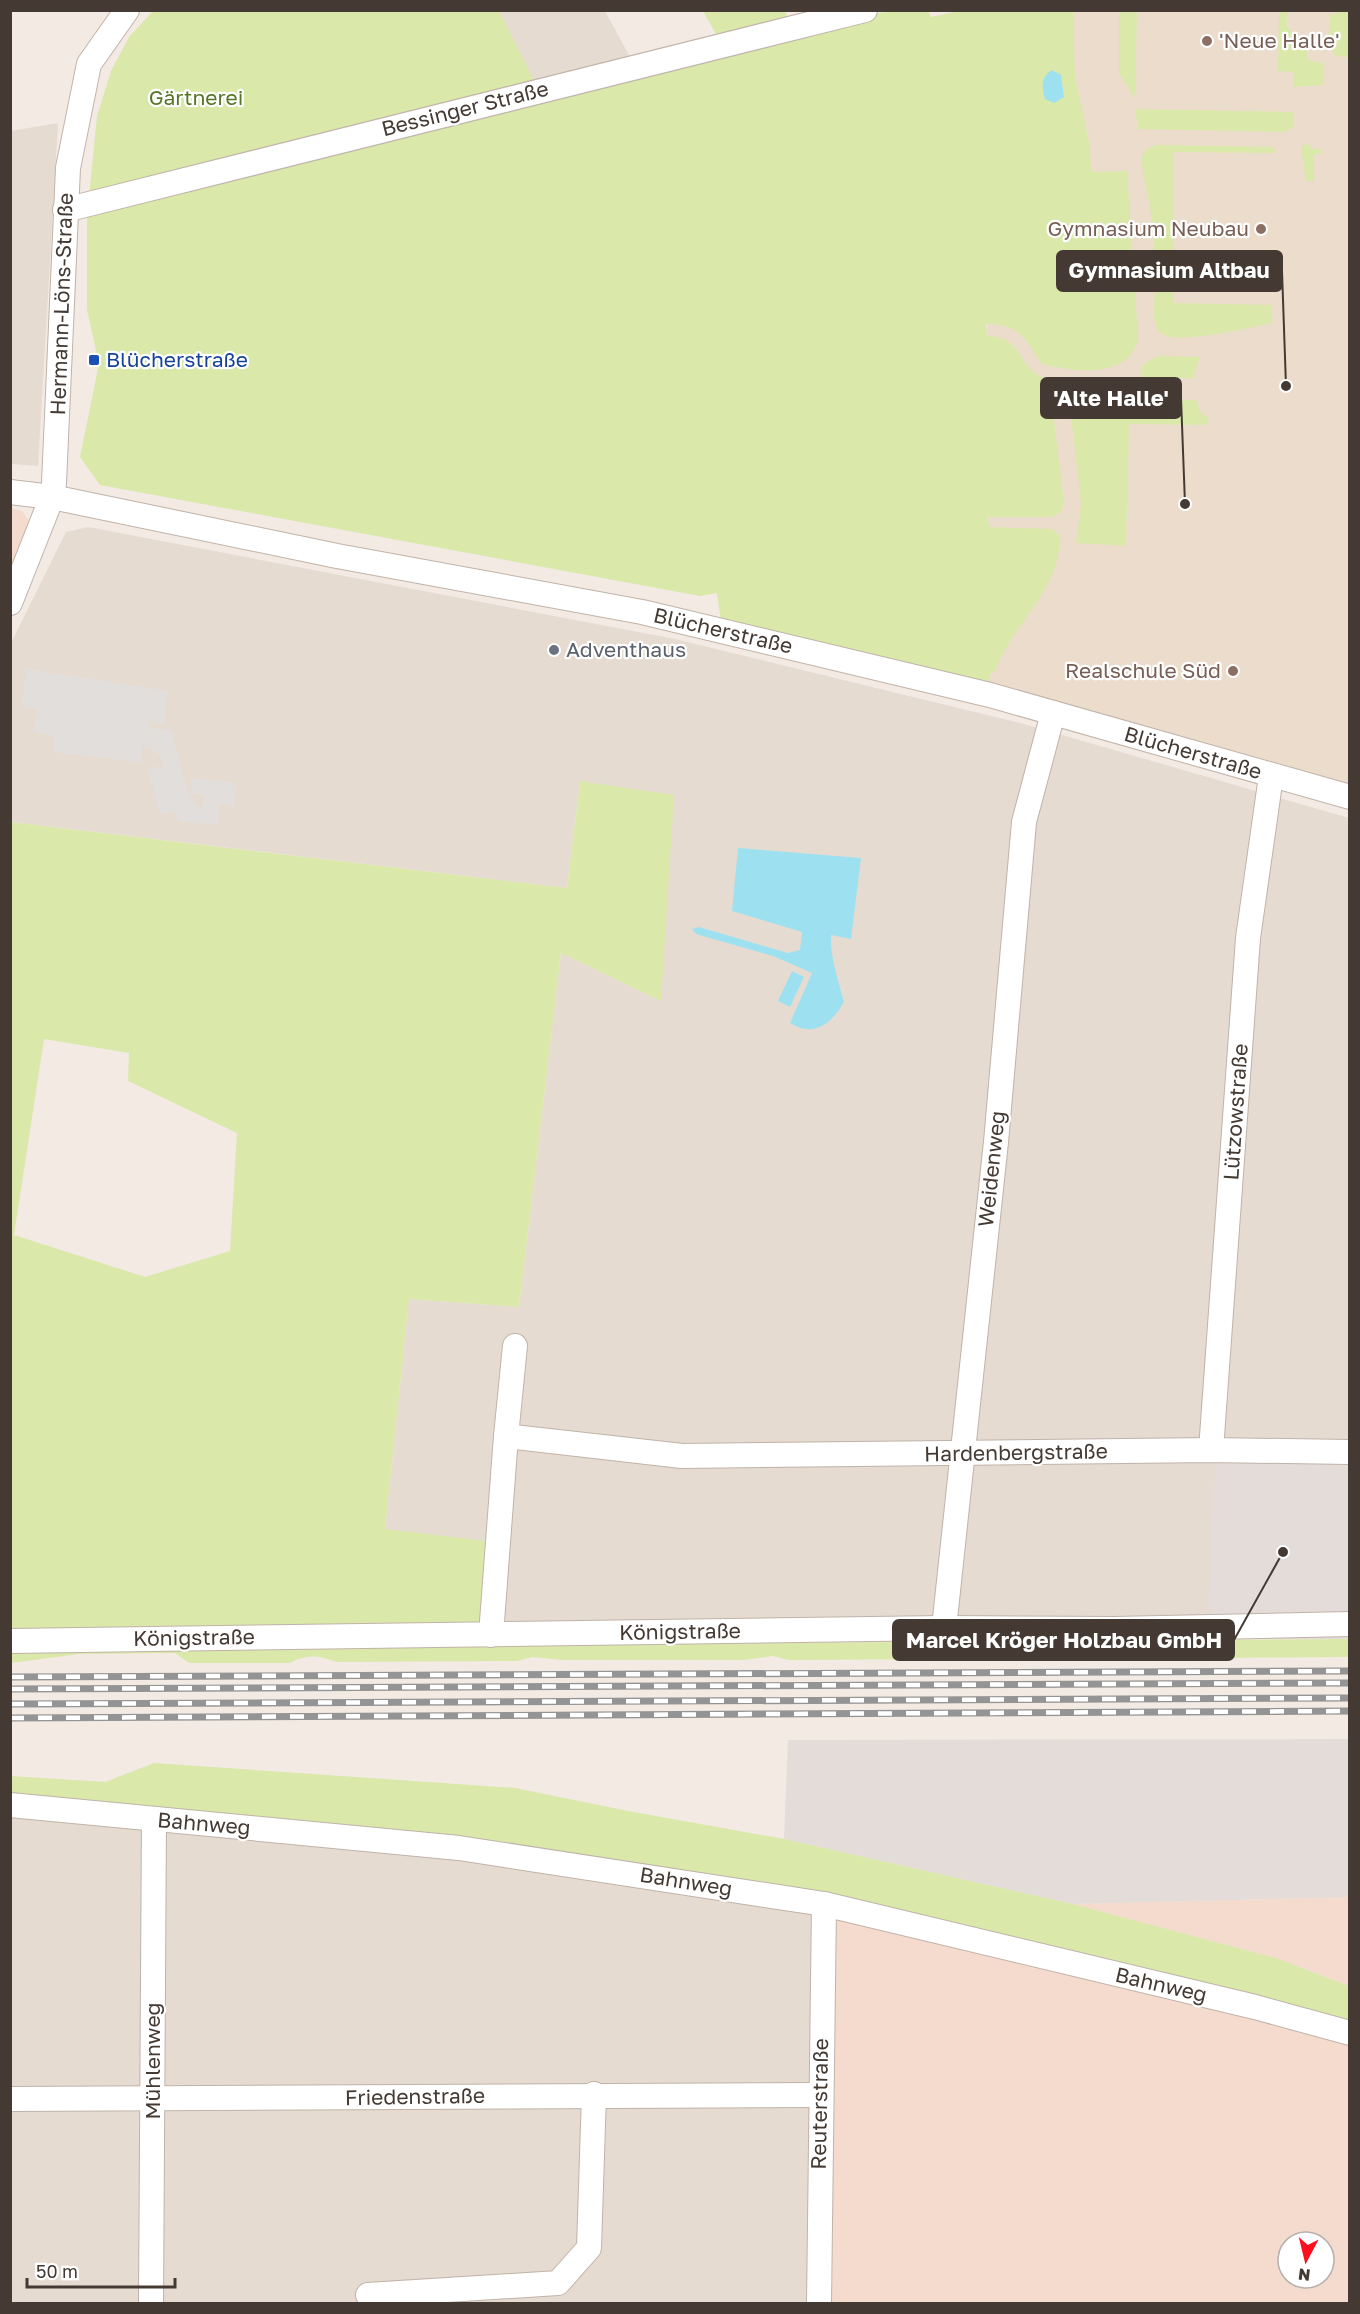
<svg xmlns="http://www.w3.org/2000/svg" width="1360" height="2314" viewBox="0 0 1360 2314" font-family="'Golos Text',sans-serif">
<rect width="100%" height="100%" fill="#f2eae3"/>
<g fill="#e6dbd1">
<path d="M499,11H605L637,70L540,94Z"/>
<path d="M58,123L38,466L11,464V131Z"/>
<path d="M88,527L675,639L1024,724L1349,818V1461L1208,1639L479,1645L385,1529L409,1299L519,1307L561,953L661,1001L580,781L567,888L11,822V643L66,532Z"/>
<path d="M11,1796L833,1903L832,2303L11,2304Z"/>
</g>
<g fill="#f5dbcd" fill-rule="evenodd">
<path d="M11,508L22,511L31,524L11,579Z"/>
<path d="M1349,1897V1986L1276,1958L1073,1904Z"/>
<path d="M833,1903L1349,2019V2303L832,2304ZM1288,2242H1324V2278H1288Z"/>
</g>
<g fill="#e4dcd8">
<path d="M1349,1461V1639H1208L1215,1462Z"/>
<path d="M1349,1739V1897L1073,1904L784,1839L788,1740Z"/>
</g>
<path fill="#ecdccc" d="M996,11H1349V791L990,684L985,145Z"/>
<g fill="#dae8aa" fill-rule="evenodd">
<path d="M963,10L1073,11L1075,77L1090,147L1091,172L1127,171L1138,336C1133,380 1072,372 1042,364C1023,338 1023,325 986,324L987,336C1026,337 1014,368 1049,380L1064,503L1061,512L1052,517H988L989,527L1052,529L1060,536C1060,591 1013,623 995,671L990,674V684L721,621L717,593L700,596L100,485L80,457L99,364L87,310V218L97,116L111,71L129,37L153,11H499L541,94L724,48L703,11H785L793,30L890,11H928L931,17Z"/>
<path d="M1119,11H1137L1135,98L1119,73Z"/>
<path d="M1279,11H1287V27L1295,36L1307,38V60L1324,63V85L1294,87V72L1278,71Z"/>
<path d="M1337,11H1349V54L1346,57L1335,56L1328,41L1330,14H1337Z"/>
<path d="M1135,109L1293,112L1294,126L1285,132L1138,129Z"/>
<path d="M1307,143L1312,149H1322V154H1314V181H1306L1301,147Z"/>
<path d="M1156,145L1274,147L1275,153L1174,152L1173,259L1161,258L1154,252L1153,225L1141,160L1145,150Z"/>
<path d="M1155,287L1173,289V303L1271,305L1272,323C1252,327 1175,346 1161,333C1150,324 1155,300 1155,287Z"/>
<path d="M1159,356L1200,357L1193,378H1145L1140,374C1141,363 1150,360 1159,356Z"/>
<path d="M1091,382L1117,398L1196,400L1201,413L1208,418L1207,425L1129,424L1126,546L1076,543L1081,503L1070,407L1071,383Z"/>
<path d="M580,781L674,795L661,1001L561,953L519,1307L409,1299L385,1529L486,1541L479,1645L1349,1639V1657L1198,1658L1183,1655L1152,1658L990,1659C973,1654 961,1655 944,1659L789,1660L773,1656L743,1660H563L532,1657L517,1661L336,1662C318,1655 308,1654 290,1663H189L175,1653L79,1654L11,1663L10,822L567,888ZM44,1039L129,1053L128,1081L237,1133L230,1251L145,1277L14,1235Z"/>
<path d="M154,1763L515,1788L628,1811L784,1839L1073,1904L1276,1958L1349,1986V2019L934,1925L11,1796L10,1776L105,1782Z"/>
</g>
<path fill="#e2dedc" d="M26,669L168,691L164,724L149,722L148,728L171,730L188,793L197,806L202,809L204,795L190,793L192,778L236,783L234,806L220,804L217,825L178,821L175,811L161,815L147,769L163,765L160,756L150,748L143,746L141,762L53,752L54,736L33,732L37,710L22,707Z"/>
<g fill="#9de1f1">
<path d="M1052,70L1061,75L1064,97L1054,103L1045,99C1042,86 1040,78 1052,70Z"/>
<path d="M738,848L861,858L851,939L831,935C830,958 838,979 844,1002C831,1024 814,1038 790,1023L812,973L773,956L696,934L692,929L699,927L788,953L800,950L802,932L732,911Z"/>
<path d="M792,971L804,977L790,1007L778,1001Z"/>
</g>
<g fill="none" stroke-linecap="round" stroke-linejoin="round">
<defs>
<g id="street">
<path d="M65,210L865,10"/>
<path d="M10,492L52,497L337,556L642,612L990,695L1350,797"/>
<path d="M10,603L52,497L54,483L68,168L89,64L127,10"/>
<path d="M506,1436L515,1346"/>
<path d="M1211,1450L1248,938L1271,776"/>
<path d="M944,1628L996,1142L1024,822L1053,713"/>
<path d="M491,1635L506,1436L682,1456L1211,1450L1350,1452"/>
<path d="M10,1641L944,1628L1114,1629L1350,1624"/>
<path d="M10,1805L459,1848L824,1904L1255,2007L1350,2033"/>
<path d="M10,2099L819,2095"/>
<path d="M368,2295L558,2283L589,2248L594,2094"/>
<path d="M151,2304L154,1819"/>
<path d="M819,2304L824,1904"/>
</g>
</defs>
<use href="#street" stroke="#c0b3a9" stroke-width="26"/>
<use href="#street" stroke="#fff" stroke-width="24"/>
<defs>
<g id="rail">
<path d="M10,1677L1350,1671"/>
<path d="M10,1689L1350,1683"/>
<path d="M10,1704L1350,1698"/>
<path d="M10,1718L1350,1711"/>
</g>
</defs>
<use href="#rail" stroke="#949494" stroke-width="7"/>
<use href="#rail" stroke="#fff" stroke-width="4.5" stroke-dasharray="14" stroke-linecap="butt"/>
</g>
<g fill="#8d6e63" stroke="#fff" stroke-width="2">
<circle cx="1207" cy="41" r="6"/>
<circle cx="1261" cy="229" r="6"/>
<circle cx="1233" cy="671" r="6"/>
</g>
<rect fill="#1a4fb4" stroke="#fff" stroke-width="2" x="88" y="354" width="12" height="12" rx="3"/>
<circle fill="#6b7280" stroke="#fff" stroke-width="2" cx="554" cy="650" r="6"/>
<g text-anchor="middle" stroke-width="4.5" stroke-linejoin="round" paint-order="stroke">
<g font-size="21" fill="#785e54" stroke="#fff" text-anchor="end">
<text x="1219" y="48" text-anchor="start">'Neue Halle'</text>
<text x="1249" y="236">Gymnasium Neubau</text>
<text x="1221" y="678">Realschule Süd</text>
</g>
<g font-size="21" fill="#567626" stroke="#fff">
<text x="196" y="105">Gärtnerei</text>
</g>
<g font-size="21" fill="#443a33" stroke="#fff">
<text transform="translate(465 109) rotate(-14)" y="7">Bessinger Straße</text>
<text transform="translate(62 304) rotate(-88)" y="7">Hermann-Löns-Straße</text>
<text transform="translate(723 631) rotate(13)" y="7">Blücherstraße</text>
<text transform="translate(1193 753) rotate(16)" y="7">Blücherstraße</text>
<text transform="translate(1236 1112) rotate(-86)" y="7">Lützowstraße</text>
<text transform="translate(992 1169) rotate(-84)" y="7">Weidenweg</text>
<text transform="translate(1016 1453) rotate(-1)" y="7">Hardenbergstraße</text>
<text transform="translate(680 1632) rotate(-1)" y="7">Königstraße</text>
<text transform="translate(194 1638) rotate(-1)" y="7">Königstraße</text>
<text transform="translate(204 1824) rotate(5)" y="7">Bahnweg</text>
<text transform="translate(686 1882) rotate(9)" y="7">Bahnweg</text>
<text transform="translate(1161 1985) rotate(13)" y="7">Bahnweg</text>
<text transform="translate(153 2061) rotate(-90)" y="7">Mühlenweg</text>
<text transform="translate(415 2097) rotate(-1)" y="7">Friedenstraße</text>
<text transform="translate(820 2104) rotate(-89)" y="7">Reuterstraße</text>
</g>
<g font-size="21" fill="#164399" stroke="#fff" text-anchor="start">
<text x="106" y="367">Blücherstraße</text>
</g>
<g font-size="21" fill="#5b616d" stroke="#fff" text-anchor="start">
<text x="566" y="657">Adventhaus</text>
</g>
</g>
<path fill="none" stroke="#443a33" stroke-width="2" d="M1286 386L1282 271M1185 504L1181 398M1283 1552L1234 1640"/>
<g fill="#443a33" stroke="#fff" stroke-width="2">
<circle cx="1286" cy="386" r="6"/>
<circle cx="1185" cy="504" r="6"/>
<circle cx="1283" cy="1552" r="6"/>
</g>
<g fill="#443a33" stroke="#443a33" stroke-width="2">
<rect x="1057" y="251" width="225" height="40" rx="6"/>
<rect x="1041" y="378" width="140" height="40" rx="6"/>
<rect x="893" y="1620" width="341" height="40" rx="6"/>
</g>
<g font-size="22" text-anchor="middle" font-weight="bold" fill="#fff">
<text x="1169" y="278">Gymnasium Altbau</text>
<text x="1111" y="406">'Alte Halle'</text>
<text x="1064" y="1648">Marcel Kröger Holzbau GmbH</text>
</g>
<rect width="1360" height="2314" fill="none" stroke="#443a33" stroke-width="24"/>
<g transform="translate(1306 2260) rotate(187)"><circle r="28" fill="#ffffff" stroke="#b4b0ad" stroke-width="1.5"/>
<path d="M0-4.5L10 22L0 15L-10 22Z" fill="#fe0e1f"/>
<text y="-9" font-size="16" font-weight="bold" text-anchor="middle" fill="#443a33">N</text>
</g>
<path d="M27 2278v9h148v-9" fill="none" stroke="#443a33" stroke-width="3"/>
<text x="36" y="2278" font-size="18" fill="#443a33" stroke="#ffffff" stroke-width="4.5" paint-order="stroke">50 m</text>
</svg>
